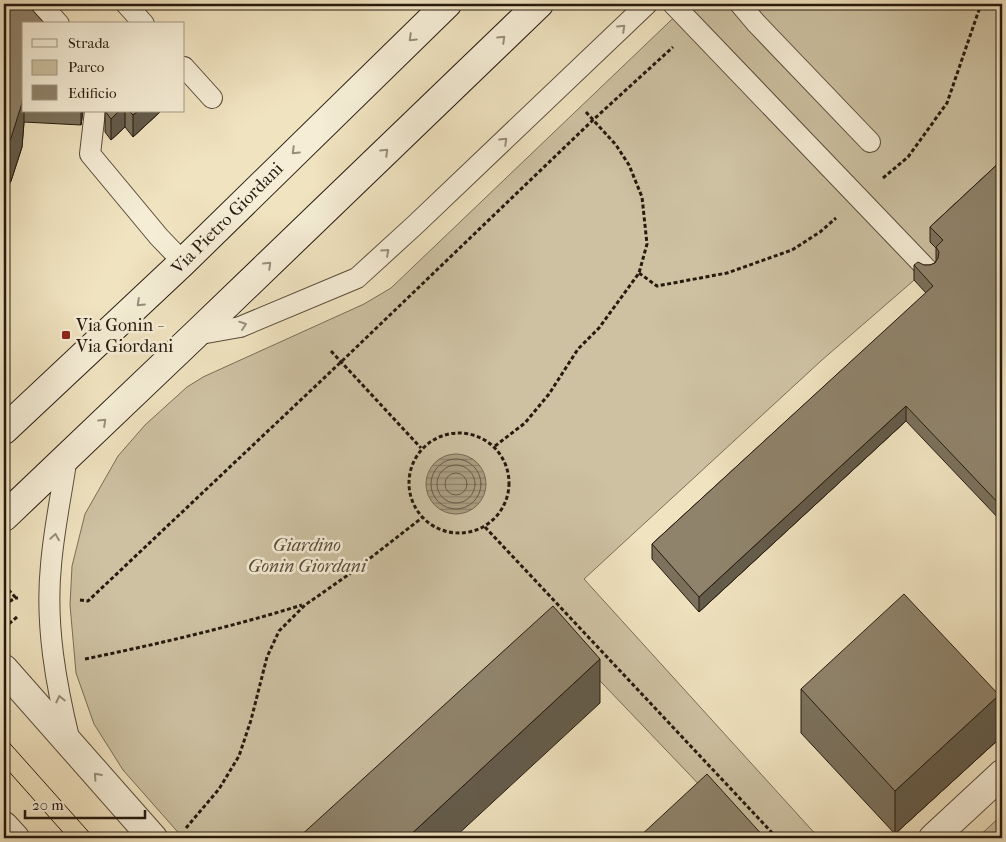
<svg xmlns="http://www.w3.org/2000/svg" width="1006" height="842" viewBox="0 0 1006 842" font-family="'IM FELL French Canon',serif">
<defs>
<pattern id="water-rules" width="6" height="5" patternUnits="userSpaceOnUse" patternTransform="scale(1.25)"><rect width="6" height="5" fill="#ab9f83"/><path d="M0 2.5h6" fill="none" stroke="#8b816a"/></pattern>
</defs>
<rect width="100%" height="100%" fill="#f0e3c0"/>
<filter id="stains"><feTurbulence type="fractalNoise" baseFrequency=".004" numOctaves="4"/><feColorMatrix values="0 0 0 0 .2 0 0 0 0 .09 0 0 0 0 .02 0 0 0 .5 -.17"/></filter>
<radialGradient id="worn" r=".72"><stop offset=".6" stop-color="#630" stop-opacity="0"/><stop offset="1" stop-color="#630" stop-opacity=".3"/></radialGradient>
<g fill="#cdc1a2" stroke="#796e58">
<path d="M688,4H1002V175L930,242L943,255L822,360L584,579L819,838H750L541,619L302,838H183L123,770L94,724L76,673L70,605L72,566L85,514L118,456L145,425L187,387L203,377L364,304L391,288Z"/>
<path d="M1002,815V838H977Z"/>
</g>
<circle fill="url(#water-rules)" stroke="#756a54" cx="456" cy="484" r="30"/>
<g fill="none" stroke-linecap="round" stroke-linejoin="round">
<g stroke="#685c48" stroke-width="1">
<circle cx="456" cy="484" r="25"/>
<circle cx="456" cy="484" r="19"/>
<circle cx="456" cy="484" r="11"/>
</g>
<defs>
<g id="service">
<path d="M41,4L59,24"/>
<path d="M126,4L144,24"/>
<path d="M673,4L927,269"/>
<path d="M740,4L756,23L870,142"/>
<path d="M184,67L212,98"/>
<path d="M95,111L90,154L159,237L183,262"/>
<path d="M195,335L240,327L357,278L415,225L647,4"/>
<path d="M67,456C62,492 54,528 51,565C45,624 56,685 70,742"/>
</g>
<path id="minor" d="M933,838L1002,774"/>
<g id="tertiary">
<path d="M4,669L153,838"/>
<path d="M4,826L15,838"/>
</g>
<g id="secondary">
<path d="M4,430L183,262L447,4"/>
<path d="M4,517L195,335L539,4"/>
</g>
</defs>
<use href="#service" stroke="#584c3a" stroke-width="22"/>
<use href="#minor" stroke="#584c3a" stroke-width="30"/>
<use href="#tertiary" stroke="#584c3a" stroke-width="30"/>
<use href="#secondary" stroke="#251a0e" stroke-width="30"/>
<g stroke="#251a0e" stroke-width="3" stroke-dasharray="4 2.5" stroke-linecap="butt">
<path d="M883,178L908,157L947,103L981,4"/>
<path d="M639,273L657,286L727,273L792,250L820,232L836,218"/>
<path d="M331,351L421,448"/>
<circle cx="459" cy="483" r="50"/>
<path d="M495,446L525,423L549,394L578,349L599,328L639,273L647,244L642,197L629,165L616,145L585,111"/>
<path d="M485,527L777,838"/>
<path d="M4,585L16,598"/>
<path d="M80,600L88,601L342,361L593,120L673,47"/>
<path d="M4,605L15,598H18"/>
<path d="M4,628L17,617"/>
<path d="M85,659C158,644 231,627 302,605"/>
<path d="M186,828L219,789L239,756L251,720L267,657L279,631L305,605L351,573L423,517"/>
</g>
<use href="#service" stroke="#f5edd6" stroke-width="20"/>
<use href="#minor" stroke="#f5edd6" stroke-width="28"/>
<use href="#tertiary" stroke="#f5edd6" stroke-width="28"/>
<use href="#secondary" stroke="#f5edd6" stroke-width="28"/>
<g stroke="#251a0e" stroke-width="1">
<path d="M4,737L94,838"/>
<path d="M4,766L68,838"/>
</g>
</g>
<g fill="#7b715c" stroke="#251a0e">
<path d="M24,24V111H83L81,125L24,122L22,147L11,181Z"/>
<path d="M105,111H161L133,137L125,127L111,140L105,132Z"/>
<path d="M1002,160V522L906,421L699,612L652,559V544L926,293L914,280V265H930L935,263L936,261V248L930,242V227Z"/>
<path d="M801,689L999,739L895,834L801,733Z"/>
</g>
<g fill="#645c4b" stroke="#251a0e">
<path d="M24,85V122L22,147L11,181L4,194V151Z"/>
<path d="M81,111H83L81,125Z"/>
<path d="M119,111H125V127L111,140V119Z"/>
<path d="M138,111H161L133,137V115Z"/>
<path d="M906,406V421L699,612V597Z"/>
<path d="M600,659V703L454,838H407Z"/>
<path d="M999,695V739L895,834V791Z"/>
</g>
<g fill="#8f836b" stroke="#251a0e">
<path d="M4,4H27L45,24H24V85L22,103L11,138L4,151Z"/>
<path d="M105,111H119L111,119Z"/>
<path d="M129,111H138L133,115Z"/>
<path d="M1002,160V507L906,406L699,597L652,544L933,286L914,265L918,262L924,265H930L935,263L938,258L939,252L936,247L943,240L930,227Z"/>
<path d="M904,594L999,695L895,791L801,689Z"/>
<path d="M553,606L600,659L407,838H298Z"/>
<path d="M707,774L765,838H638Z"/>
</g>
<defs><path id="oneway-chevron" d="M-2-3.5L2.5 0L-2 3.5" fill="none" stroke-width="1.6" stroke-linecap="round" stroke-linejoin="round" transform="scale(1.25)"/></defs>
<g stroke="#978e7c">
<use href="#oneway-chevron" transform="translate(622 28) rotate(-44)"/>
<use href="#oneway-chevron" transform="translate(412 38) rotate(136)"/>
<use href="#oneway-chevron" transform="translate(502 39) rotate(-44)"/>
<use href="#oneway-chevron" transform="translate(504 141) rotate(-44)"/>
<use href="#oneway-chevron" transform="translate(295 151) rotate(136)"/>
<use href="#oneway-chevron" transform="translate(385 152) rotate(-44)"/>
<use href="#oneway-chevron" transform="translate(386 252) rotate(-42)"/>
<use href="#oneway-chevron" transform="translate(268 265) rotate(-44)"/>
<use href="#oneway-chevron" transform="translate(140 303) rotate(137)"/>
<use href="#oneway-chevron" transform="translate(243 325) rotate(-19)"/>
<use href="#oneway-chevron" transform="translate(103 422) rotate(-43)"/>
<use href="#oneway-chevron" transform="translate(55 537) rotate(-81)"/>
<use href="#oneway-chevron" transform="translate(60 699) rotate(-103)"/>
<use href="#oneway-chevron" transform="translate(97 776) rotate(-132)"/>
</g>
<rect fill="#8f2418" stroke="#f5edd6" stroke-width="2" x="61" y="330" width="10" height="10" rx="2.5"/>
<g text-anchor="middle" stroke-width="5" stroke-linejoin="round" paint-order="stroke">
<g font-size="18" fill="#251a0e" stroke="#f5edd6">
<text transform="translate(227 218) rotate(-45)" y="6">Via Pietro Giordani</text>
</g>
<g font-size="18" fill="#251a0e" stroke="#f5edd6" text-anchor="start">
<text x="76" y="331">Via Gonin -<tspan x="76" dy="21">Via Giordani</tspan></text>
</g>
<g font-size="18" font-style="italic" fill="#574c3a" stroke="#f5edd6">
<text x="307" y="551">Giardino<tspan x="307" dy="21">Gonin Giordani</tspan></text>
</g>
</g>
<rect width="1006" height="842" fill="none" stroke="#f0e3c0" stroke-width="20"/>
<rect x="5" y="5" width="996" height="832" fill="none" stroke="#251a0e" stroke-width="2.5"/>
<rect x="10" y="10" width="986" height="822" fill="none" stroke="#251a0e"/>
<rect x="22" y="22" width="162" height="90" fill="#f5edd6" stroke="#a29986"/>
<rect x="32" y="39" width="25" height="8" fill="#f5edd6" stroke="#a29986"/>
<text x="68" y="48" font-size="15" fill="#251a0e">Strada</text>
<rect x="32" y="60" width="25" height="15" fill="#cdc1a2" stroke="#a29986"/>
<text x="68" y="72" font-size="15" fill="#251a0e">Parco</text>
<rect x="32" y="85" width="25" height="15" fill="#8f836b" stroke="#a29986"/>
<text x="68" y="98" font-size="15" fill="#251a0e">Edificio</text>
<path d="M25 810v8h120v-8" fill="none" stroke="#251a0e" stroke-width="2.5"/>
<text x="32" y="810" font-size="15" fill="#251a0e" stroke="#f5edd6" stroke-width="4" paint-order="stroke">20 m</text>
<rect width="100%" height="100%" filter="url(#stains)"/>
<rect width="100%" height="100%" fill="url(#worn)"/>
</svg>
